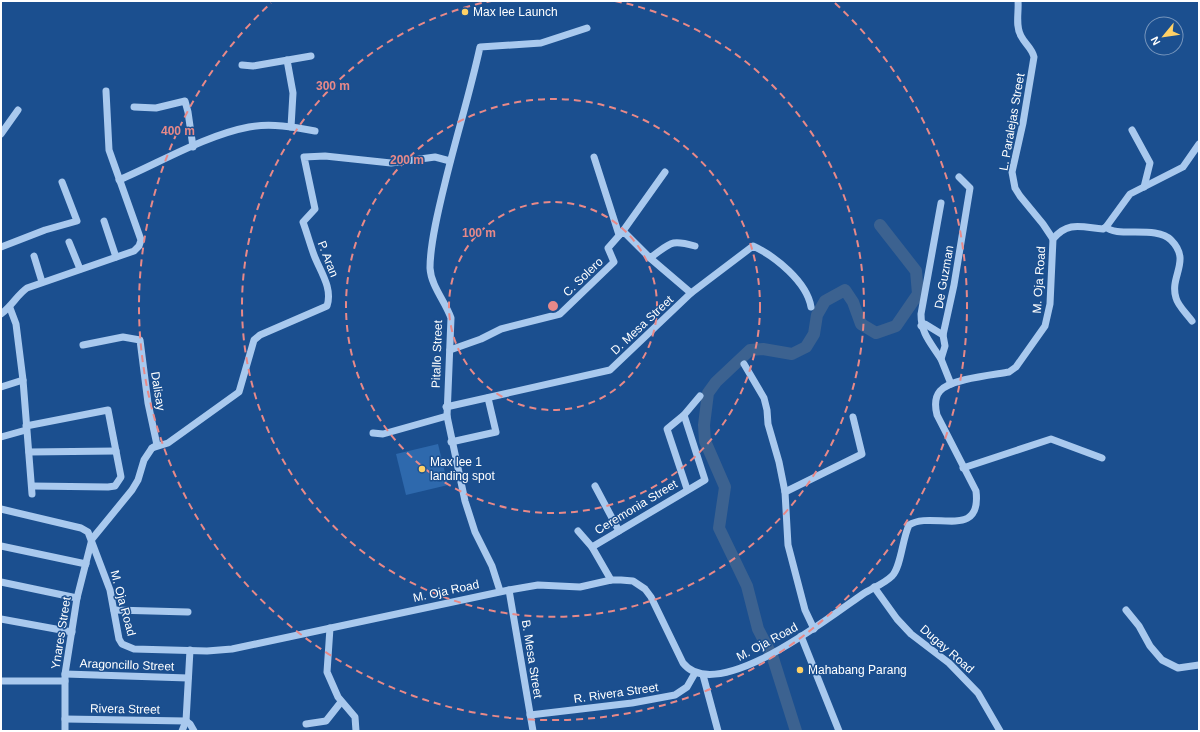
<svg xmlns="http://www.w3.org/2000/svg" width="1200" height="732" viewBox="0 0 1200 732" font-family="Helvetica,sans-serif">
<rect width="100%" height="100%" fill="#1b4f8f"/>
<path fill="#2e69ad" d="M438,444L448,485L406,495L396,454Z"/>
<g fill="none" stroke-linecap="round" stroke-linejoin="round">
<g stroke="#3c6290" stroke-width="12">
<path d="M770,652L758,629L747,586L719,528L725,487L705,441L704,425L708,393L716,382L750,350L763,349L792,354L806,347L814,334L817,315L825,301L845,290L853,302L861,324L876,333L896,326L918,294L916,271L880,225"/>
<path d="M772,655L796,731"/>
</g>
<g stroke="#a9c9ee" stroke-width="7">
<path d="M1018,1C1019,12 1015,26 1021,36C1025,44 1032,48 1034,57L1023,123L1012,172L1015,188L1020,196L1043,224L1053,239"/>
<path d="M287,60L293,93L291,127"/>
<path d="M242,65L253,66L311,56"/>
<path d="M134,107L156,108L185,101L188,112L193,147"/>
<path d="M1132,130L1150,163L1144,187"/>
<path d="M1,134L18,110"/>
<path d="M594,157L619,235"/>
<path d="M119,180C159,163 206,135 249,127C271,123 294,127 315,131"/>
<path d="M104,221L116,257"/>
<path d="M1106,227C1116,238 1157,225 1171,240C1192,261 1169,276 1176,298C1178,306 1187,314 1192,321"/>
<path d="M623,231L665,172"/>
<path d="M69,242L80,269"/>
<path d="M1,247L45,230L77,221L62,182"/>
<path d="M34,256L42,282"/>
<path d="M650,258L691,293"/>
<path d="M10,308L16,324L23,380L32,494"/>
<path d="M1,314C12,306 17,295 27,288L134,251L139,246L141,240L109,150L106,91"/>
<path d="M921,326L925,324L943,335"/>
<path d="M450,350L481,339L501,329L560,314L614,262L608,248L623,231L650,258C671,243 670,239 695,246"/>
<path d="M941,359C931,343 921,334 921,314L941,203"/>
<path d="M744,364L764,398L767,410L768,424L779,462L785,492L788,545L805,610L814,629"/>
<path d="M951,384L941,359L945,346L943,335L954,285L970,188L959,177"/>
<path d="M1,387L23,380"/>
<path d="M446,407L610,370L691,293L753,246C775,256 807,282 811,307"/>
<path d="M26,426L108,410L121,477L115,486L108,487L32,486"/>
<path d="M373,433L383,434L447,416"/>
<path d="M1,437L26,430"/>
<path d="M451,442L496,432L488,398"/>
<path d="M152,448L168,443L239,392L252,347L254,340L260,335L327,306C333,288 320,271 314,255C310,244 307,233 303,222L315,209L304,157L325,156L391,163L435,157L450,161"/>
<path d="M29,452L116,451"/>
<path d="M963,468L1051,439L1102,458"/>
<path d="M595,486L619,531"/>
<path d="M687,489L667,429L684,415L700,396"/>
<path d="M785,492L862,454L853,417"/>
<path d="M1,509L81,528L88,532L110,590L119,639L122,644L134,649L207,651L232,649L509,590L538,585L580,587L611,580H621L633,581L645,589L651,597L683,663C717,706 831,616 863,594C872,588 884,584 892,576C901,567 902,540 909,525C932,510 982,541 976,491L937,415C935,407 934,398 940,391C950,379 992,375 1009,372L1016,367L1045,326L1050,304L1053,239C1068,221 1081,227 1103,229L1106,227L1130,194L1183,167L1199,144"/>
<path d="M578,531L592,547L611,580"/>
<path d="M1,546L86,564"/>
<path d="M592,547L705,480L684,415"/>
<path d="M1,582L77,598"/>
<path d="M874,587L897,619L911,634L949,663L978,693L1000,731"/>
<path d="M509,590L533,731"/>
<path d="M500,591L492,566L475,532L465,501L447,416L451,318C445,301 431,286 430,268C430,243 439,207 445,183C456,137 470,93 480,47L541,43L587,28"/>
<path d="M114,610L188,612"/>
<path d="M1126,610L1139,626L1150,646L1162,660L1178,668L1199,665"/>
<path d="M1,619L72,632"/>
<path d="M330,628L327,672L338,697L355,717L356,731"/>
<path d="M801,636L839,731"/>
<path d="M65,674L188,678"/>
<path d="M703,675L718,731"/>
<path d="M1,681H65"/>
<path d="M530,715L632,703L675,695L687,687L695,673"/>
<path d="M65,719L186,721L190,724L194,731"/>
<path d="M306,724L326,721L341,702"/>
<path d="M65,731V674L77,598L92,539L132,490L138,480L144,460L152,448L157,445L148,403L140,340L123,337L83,345"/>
<path d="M182,731L186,721L190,650"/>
</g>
</g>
<g fill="none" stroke="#e88989" stroke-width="2" stroke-dasharray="7 5">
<circle cx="553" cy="306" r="104"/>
<circle cx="553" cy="306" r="207"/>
<path d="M615 1A311 311 0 1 1 491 1"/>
<path d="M835 3A414 414 0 1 1 271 3"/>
</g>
<g fill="#ffd166" stroke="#1b4f8f" stroke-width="1.5">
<circle cx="465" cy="12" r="4"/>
<circle cx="422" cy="469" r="4"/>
<circle cx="800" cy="670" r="4"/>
</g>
<g text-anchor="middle" stroke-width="3" stroke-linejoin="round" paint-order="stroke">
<g font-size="12" fill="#fff" stroke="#1b4f8f" text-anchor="start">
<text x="473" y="16">Max lee Launch</text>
<text x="430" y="466">Max lee 1<tspan x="430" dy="14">landing spot</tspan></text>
<text x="808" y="674">Mahabang Parang</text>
</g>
<g font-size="12" fill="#fff" stroke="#1b4f8f">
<text transform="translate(1012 122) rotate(-80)" y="4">L. Paralejas Street</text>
<text transform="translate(328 259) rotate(69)" y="4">P. Aran</text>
<text transform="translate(583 277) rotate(-44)" y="4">C. Solero</text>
<text transform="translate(944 277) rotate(-80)" y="4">De Guzman</text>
<text transform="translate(1039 280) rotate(-86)" y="4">M. Oja Road</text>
<text transform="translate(642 325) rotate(-43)" y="4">D. Mesa Street</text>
<text transform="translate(437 354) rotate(-88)" y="4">Pitallo Street</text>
<text transform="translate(158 391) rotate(81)" y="4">Dalisay</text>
<text transform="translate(636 507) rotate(-31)" y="4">Ceremonia Street</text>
<text transform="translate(446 591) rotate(-12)" y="4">M. Oja Road</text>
<text transform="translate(123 603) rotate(75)" y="4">M. Oja Road</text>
<text transform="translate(61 633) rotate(-81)" y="4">Ynares Street</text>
<text transform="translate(767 642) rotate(-28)" y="4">M. Oja Road</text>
<text transform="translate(947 649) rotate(41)" y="4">Dugay Road</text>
<text transform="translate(532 659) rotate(81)" y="4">B. Mesa Street</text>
<text transform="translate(127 665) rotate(2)" y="4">Aragoncillo Street</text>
<text transform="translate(616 693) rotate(-8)" y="4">R. Rivera Street</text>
<text transform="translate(125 709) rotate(1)" y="4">Rivera Street</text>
</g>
</g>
<circle cx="553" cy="306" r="6" fill="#e88989" stroke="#1b4f8f" stroke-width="2"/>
<g font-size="12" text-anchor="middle" font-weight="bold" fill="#e88989" stroke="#1b4f8f" stroke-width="3" stroke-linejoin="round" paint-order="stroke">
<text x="333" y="90">300 m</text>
<text x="178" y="135">400 m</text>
<text x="407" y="164">200 m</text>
<text x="479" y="237">100 m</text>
</g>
<rect width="1200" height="732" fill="none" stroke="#ffffff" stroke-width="4"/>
<g transform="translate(1164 36) rotate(241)"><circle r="19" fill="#1b4f8f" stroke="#7695bc"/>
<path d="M0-3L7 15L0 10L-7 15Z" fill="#ffd166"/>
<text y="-6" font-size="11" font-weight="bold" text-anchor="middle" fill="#ffffff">N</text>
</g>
</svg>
